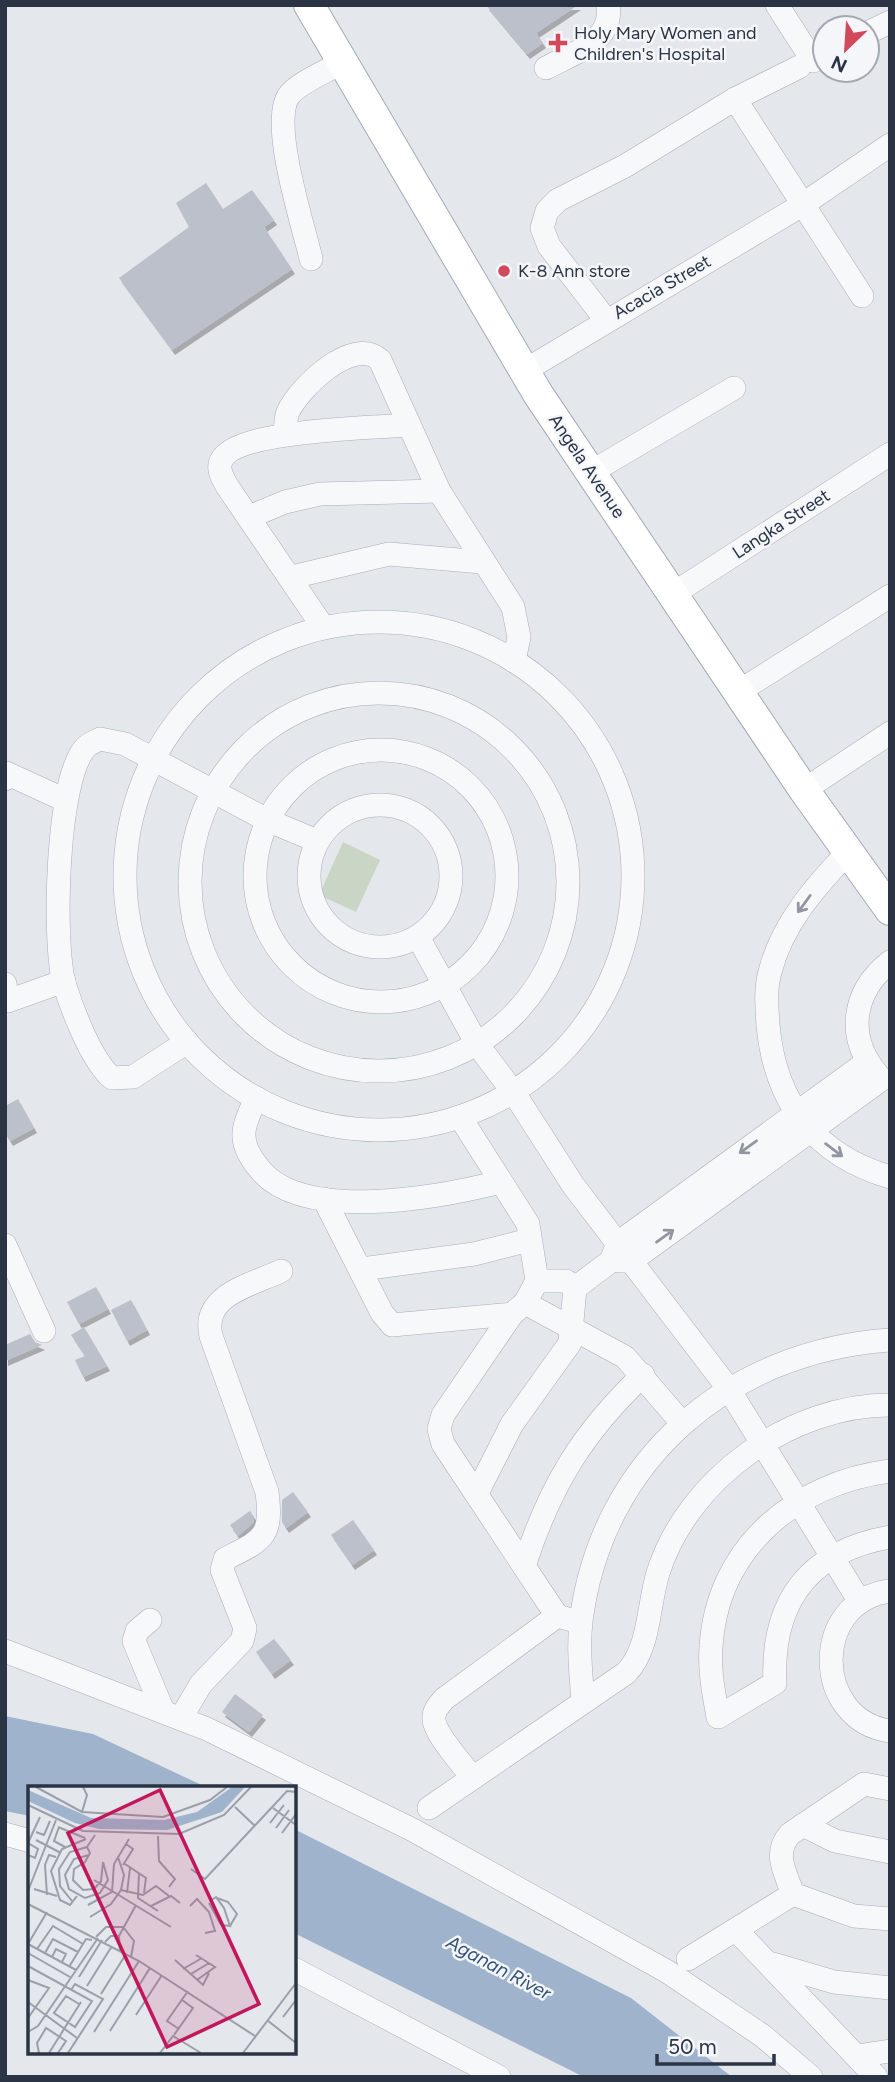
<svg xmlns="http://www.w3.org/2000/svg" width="895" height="2082" viewBox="0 0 895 2082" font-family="Figtree,sans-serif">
<defs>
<filter id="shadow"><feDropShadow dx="3" dy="5" stdDeviation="0" flood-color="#0004"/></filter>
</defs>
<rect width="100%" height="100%" fill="#e4e7ec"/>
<path fill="#c9d6c5" d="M343,842L380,860L356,912L319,895Z"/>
<g fill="#9fb4cc">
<path d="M5,1716L93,1734L208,1788H30V1816L5,1811Z"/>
<path d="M294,1829L631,1998L732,2077H584L294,1933Z"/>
</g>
<g fill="#bbc0ca" filter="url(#shadow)">
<path d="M486,5H578L536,33L543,43L527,54Z"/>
<path d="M206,183L223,209L252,190L274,220L264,227L292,269L172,350L119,278L189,227L176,203Z"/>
<path d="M18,1099L34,1128L10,1141L5,1133V1106Z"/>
<path d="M96,1287L108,1309L79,1324L67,1302Z"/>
<path d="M131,1300L147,1330L127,1341L111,1310Z"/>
<path d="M84,1327L107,1366L83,1377L75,1360L85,1356L71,1335Z"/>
<path d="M30,1334L35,1342L42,1345L5,1361V1345Z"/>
<path d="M293,1492L308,1512L286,1528L282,1522V1500Z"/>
<path d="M250,1511L254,1517L253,1523L238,1536L230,1525Z"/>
<path d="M353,1520L374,1550L352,1565L331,1535Z"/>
<path d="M274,1639L291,1660L272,1674L256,1652Z"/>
<path d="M235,1694L263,1715L249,1732L222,1712Z"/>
</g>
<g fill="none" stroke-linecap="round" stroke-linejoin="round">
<defs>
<g id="minor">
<path d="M777,5L813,61L825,54"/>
<path d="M867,33L890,22"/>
<path d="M546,68C573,53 614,42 608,5"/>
<path d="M735,99L862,296"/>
<path d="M311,259C304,227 267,116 291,93C304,80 326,72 342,62"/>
<path d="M606,320L549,246L542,228L547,211L558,200L625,166L735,99L799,67"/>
<path d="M524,371L802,205L890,145"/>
<path d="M285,434C286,426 285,419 288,412C299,388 353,335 380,360L439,491L513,607L519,637L514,661"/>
<path d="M591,472L734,388"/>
<path d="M249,517L285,502L320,494L439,491"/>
<path d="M292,577L389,554L482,562"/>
<path d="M673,594L890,454"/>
<circle cx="379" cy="876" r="254"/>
<path d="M323,627L227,486C223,478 217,470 221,461C235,429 375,428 409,425"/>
<path d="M738,692L890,596"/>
<circle cx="379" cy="882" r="189"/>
<circle cx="381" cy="876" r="126"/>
<path d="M5,779L6,773L65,800"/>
<path d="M804,790L890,733"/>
<circle cx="380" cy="876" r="71"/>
<path d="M848,852C815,887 782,924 770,972C765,989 767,1008 768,1025C775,1102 815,1155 890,1177"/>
<path d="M418,937L477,1044L514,1093L573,1185L728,1388L860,1602"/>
<path d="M5,984L8,1001L64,981"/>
<path d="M187,1042L133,1077L112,1078C91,1060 72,1009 64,983C53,941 56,778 86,747C89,744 96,741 100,739L125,744L267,820L317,841"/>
<path d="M877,1074C846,1037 852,992 890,962"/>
<path d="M256,1098C252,1108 244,1122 244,1133C243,1146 250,1157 258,1167C300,1224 441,1197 500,1182"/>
<path d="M324,1199L382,1313L392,1325L512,1314L525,1303L537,1281L528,1224L460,1117"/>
<path d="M5,1245L44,1331"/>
<path d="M618,1261H631L882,1079"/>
<path d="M362,1269L474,1254L529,1240"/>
<path d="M575,1288L611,1261L618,1243L867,1062"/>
<path d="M525,1303L625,1357L682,1423"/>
<path d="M512,1314L443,1415L439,1429L443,1444L557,1616"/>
<path d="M890,1471C795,1483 717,1548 711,1647C709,1671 714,1694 718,1717L775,1683C771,1602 809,1551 890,1537"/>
<path d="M477,1493L512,1424L570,1343L575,1288L566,1281H537"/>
<path d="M524,1566C550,1486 582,1433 643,1375"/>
<path d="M890,1591C811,1601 812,1720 890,1731"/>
<path d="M150,1620L137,1631L134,1641L163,1711"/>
<path d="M5,1651L207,1729L413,1830L668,1972L763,2036L811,2077"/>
<path d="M583,1701C581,1675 578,1648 581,1621C602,1458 730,1351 890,1340"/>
<path d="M181,1718L201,1684L242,1641L245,1628L222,1570L225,1559C262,1540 273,1538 267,1492L211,1336C201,1295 251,1285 281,1271"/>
<path d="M472,1777C463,1765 434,1733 434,1719C433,1711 439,1705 444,1699L557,1616L572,1620"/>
<path d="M890,1789L864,1784L790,1834C773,1853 785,1872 793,1894L854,1916L890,1919"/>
<path d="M429,1808L626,1673C650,1649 648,1605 658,1573C688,1478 791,1405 890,1405"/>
<path d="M803,1825L835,1841L890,1852"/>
<path d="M5,1834L30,1841"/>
<path d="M736,1930L876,2077"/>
<path d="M688,1959L793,1894"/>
<path d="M773,1964L834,1982L890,1988"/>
<path d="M294,1969L499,2077"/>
<path d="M857,2056L890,2051"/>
</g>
<path id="major" d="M309,5L538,394L804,790L890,910"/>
</defs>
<use href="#minor" stroke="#a9aeb7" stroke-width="24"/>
<use href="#major" stroke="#a3abb8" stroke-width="32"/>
<use href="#minor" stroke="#f7f8fa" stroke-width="23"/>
<use href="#major" stroke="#fff" stroke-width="30"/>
</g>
<defs><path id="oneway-shaft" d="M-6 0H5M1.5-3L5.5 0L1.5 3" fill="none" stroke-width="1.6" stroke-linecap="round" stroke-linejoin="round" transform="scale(1.75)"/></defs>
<g stroke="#9196a0">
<use href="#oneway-shaft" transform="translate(804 904) rotate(126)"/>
<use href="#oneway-shaft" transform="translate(748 1147) rotate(144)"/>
<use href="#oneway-shaft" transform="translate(834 1150) rotate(37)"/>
<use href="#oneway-shaft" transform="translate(665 1236) rotate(-36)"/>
</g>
<g fill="#d1495b" stroke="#f4f6f9" stroke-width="2.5">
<path d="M554.5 32.5h7v7h7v7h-7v7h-7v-7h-7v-7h7z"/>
<circle cx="504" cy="271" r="7"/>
</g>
<g text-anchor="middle" stroke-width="5" stroke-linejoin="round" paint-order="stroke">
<g font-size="18" fill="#2b3445" stroke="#f4f6f9" text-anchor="start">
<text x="574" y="39">Holy Mary Women and<tspan x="574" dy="21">Children's Hospital</tspan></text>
<text x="518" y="277">K-8 Ann store</text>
</g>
<g font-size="18" fill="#2b3445" stroke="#f4f6f9">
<text transform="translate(662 287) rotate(-30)" y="6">Acacia Street</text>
<text transform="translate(587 466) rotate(56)" y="6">Angela Avenue</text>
<text transform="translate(781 524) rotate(-33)" y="6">Langka Street</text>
</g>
<g font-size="19" font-style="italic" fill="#34527a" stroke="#f4f6f9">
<text transform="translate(499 1967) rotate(28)" y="7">Aganan River</text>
</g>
</g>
<g transform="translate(28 1786)">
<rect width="268" height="268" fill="#e4e7ec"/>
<path d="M204,1H217L194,26L139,44L71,43L47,37L0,15V4L63,32L136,34L169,26Z" fill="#9fb4cc"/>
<path fill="none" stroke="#9a9fa9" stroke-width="2" d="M8,1L54,26L135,31L182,14L199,1M0,19L55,45L151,48L196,29L223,1M207,21L227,40M245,22L268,39M54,26L59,9L55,1M242,37L256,19M30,41L57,52M31,41L26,55L37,61M248,42L261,24M8,46L16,49L22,35M254,47L268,28M130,50L131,75L147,93L141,101M8,54L33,67M0,57L10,63L7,72L0,69M0,57L12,31M61,69L46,73L37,89L41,103L57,112L72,107L80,94L75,76L73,95L66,103L55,104L45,94L46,83L57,76L62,67L59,61L67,49M97,78L118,92L116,107M95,79L105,63L98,58M163,83L177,93L259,5L268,6M111,87L110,112L130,125M66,94L143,141M6,103L29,110M93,104L115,109L128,100L141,110M0,105L28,34M99,107L102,82M19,109L17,79L21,69L28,71M49,110L42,119L32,114L23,85L34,63L58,53M189,112L200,116L209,128L202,140M44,115L32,100L31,83L42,66L59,61M182,115L188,111L196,122L202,140L194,139M181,117L193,139M0,118L111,175L227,250M60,119L84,106L86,78L101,53M123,120L143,110L152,117M162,120L169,113L181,126L187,145L177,147M62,131L83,118L93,104L96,89L90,71M91,150L108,119M68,151L78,141H95L106,155L103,171M77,156L83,150H91L92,165M0,158L48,184M0,158L19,126M9,163L25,140L55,158M0,167L42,191M17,167L25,153L50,166M168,169L187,181L169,194M24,171L28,163L38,168L34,176M147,174L175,199L181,187M0,180L64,215L47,241L26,227L38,210L51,218M41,181L58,153L64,154M155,183L174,172M163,188L181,177M51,191L74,154M0,194L21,202L0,232M59,200L84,160M73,208L98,168M0,216L49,252M108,229L134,189M255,231L268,214M239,234L268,257M151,243L139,235L160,205M82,245L122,182M0,246L10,240L70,152M66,246L111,175M146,249L165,222L154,214M11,267L9,257L18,242L38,255L30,267M21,267L53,216M40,267L75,213L47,198L43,204M132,267L145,250L173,267M215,267L268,197"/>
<path fill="#c2185b" fill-opacity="0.15" stroke="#c2185b" stroke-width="3.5" d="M132,4L231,218L139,261L40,47Z"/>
<rect width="268" height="268" fill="none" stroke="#2b3445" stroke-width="3.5"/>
</g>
<rect width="895" height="2082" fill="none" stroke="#2b3445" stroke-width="14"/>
<g transform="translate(846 49) rotate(205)"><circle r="33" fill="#f4f6f9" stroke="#a4a8b1" stroke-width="2"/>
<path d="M0-5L12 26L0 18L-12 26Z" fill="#d1495b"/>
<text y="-10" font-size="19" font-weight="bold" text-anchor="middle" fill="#2b3445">N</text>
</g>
<path d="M657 2054v10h117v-10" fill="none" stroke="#2b3445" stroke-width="3.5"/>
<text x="668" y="2054" font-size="21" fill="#2b3445" stroke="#f4f6f9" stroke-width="5" paint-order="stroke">50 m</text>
</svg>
